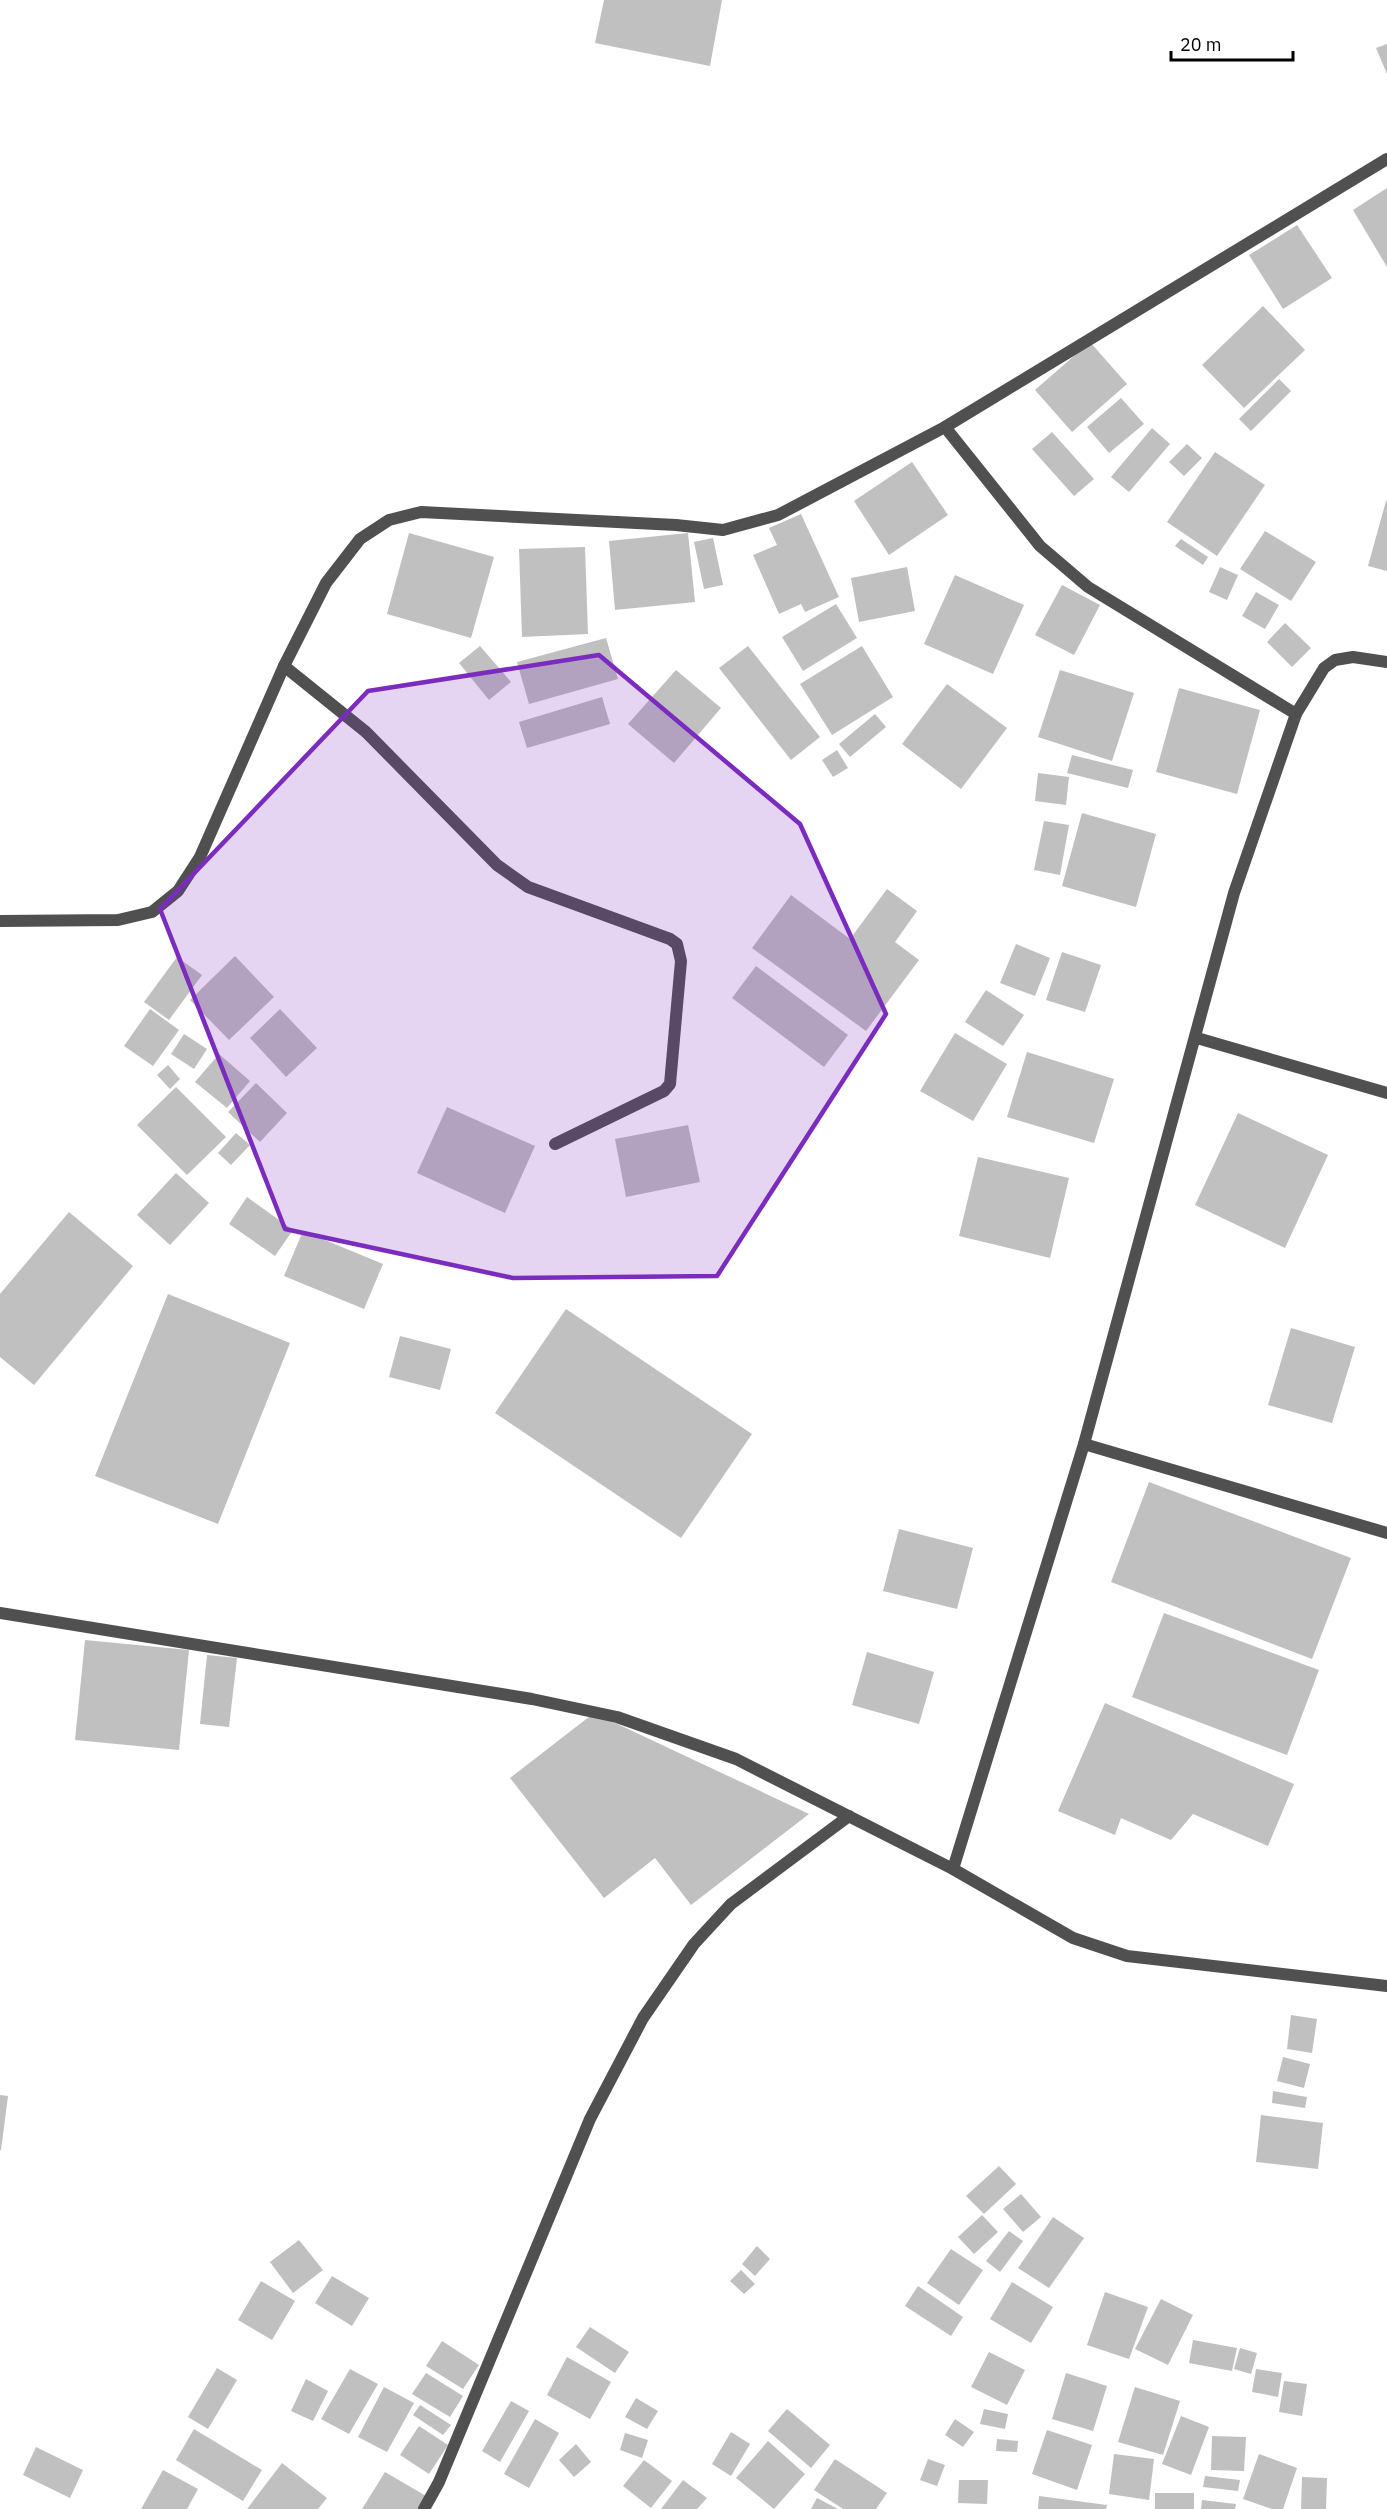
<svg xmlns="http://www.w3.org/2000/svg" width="1387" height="2509" viewBox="0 0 1387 2509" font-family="'IBM Plex Sans',sans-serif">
<rect width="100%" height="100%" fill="#fff"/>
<g fill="#c0c0c0">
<path d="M604,0H722L710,66L595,43Z"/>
<path d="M1387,44V74L1376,48Z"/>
<path d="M1387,188V267L1353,210Z"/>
<path d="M1297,225L1332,278L1283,309L1249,255Z"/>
<path d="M1263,306L1305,350L1244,408L1202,365Z"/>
<path d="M1090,342L1127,384L1072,432L1035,390Z"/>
<path d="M1279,379L1291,391L1251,431L1239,419Z"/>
<path d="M1121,398L1144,424L1109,453L1087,427Z"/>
<path d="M1152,428L1170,444L1129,492L1111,477Z"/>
<path d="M1052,432L1094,479L1074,496L1032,449Z"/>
<path d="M1187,444L1202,458L1184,476L1169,462Z"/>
<path d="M1215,452L1265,485L1217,556L1167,522Z"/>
<path d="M912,462L948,515L889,555L854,501Z"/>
<path d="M1386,501H1387V571L1368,566Z"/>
<path d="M801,514L839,597L805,612L801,604L779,614L753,555L777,545L769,528Z"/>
<path d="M1265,531L1316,562L1291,601L1240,569Z"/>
<path d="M409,533L494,557L471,638L387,614Z"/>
<path d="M688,533L695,602L615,610L609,541Z"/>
<path d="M713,538L723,585L704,589L694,542Z"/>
<path d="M1181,539L1208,557L1203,565L1175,546Z"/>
<path d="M585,547L588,634L522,637L519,549Z"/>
<path d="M907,567L915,611L859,622L851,578Z"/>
<path d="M1220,567L1238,575L1227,600L1209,592Z"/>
<path d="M955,575L1024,605L993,674L924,644Z"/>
<path d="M1062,585L1100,605L1074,655L1035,635Z"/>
<path d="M1256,592L1279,605L1265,629L1242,616Z"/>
<path d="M836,604L857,638L803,671L782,637Z"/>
<path d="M1285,623L1311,648L1292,667L1267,642Z"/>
<path d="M606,638L618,679L529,704L517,662Z"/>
<path d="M480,646L511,682L489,700L459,663Z"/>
<path d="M748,646L820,737L791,760L719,668Z"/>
<path d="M862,646L893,697L832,735L800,684Z"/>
<path d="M676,670L721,708L674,763L628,724Z"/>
<path d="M1060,670L1134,693L1112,761L1038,737Z"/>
<path d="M947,684L1007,728L961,789L902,744Z"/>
<path d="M1179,688L1260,710L1237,794L1156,772Z"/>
<path d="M602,697L610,724L527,748L519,722Z"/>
<path d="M875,714L886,727L850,757L839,744Z"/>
<path d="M837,750L848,768L833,777L822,760Z"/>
<path d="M1072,755L1133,770L1128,788L1067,773Z"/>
<path d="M1038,773L1069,777L1066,805L1035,801Z"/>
<path d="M1082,813L1156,834L1136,907L1062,886Z"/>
<path d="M1044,821L1069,825L1060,875L1034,870Z"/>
<path d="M887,889L917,911L895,942L919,960L866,1031L752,948L791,895L850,939Z"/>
<path d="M1016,944L1050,958L1035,996L1000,983Z"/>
<path d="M1062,952L1101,965L1085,1012L1046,1000Z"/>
<path d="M235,956L274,997L229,1040L190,1000Z"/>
<path d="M177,957L202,975L169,1020L144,1002Z"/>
<path d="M756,966L848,1035L824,1067L732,998Z"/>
<path d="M986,990L1024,1015L1003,1046L965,1022Z"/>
<path d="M150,1009L179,1030L153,1066L124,1046Z"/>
<path d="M280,1009L317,1048L286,1077L250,1038Z"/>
<path d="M955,1033L1007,1064L973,1121L920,1091Z"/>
<path d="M184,1034L207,1049L194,1069L171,1054Z"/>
<path d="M1027,1052L1114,1079L1094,1143L1007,1117Z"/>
<path d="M219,1054L250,1081L227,1108L195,1082Z"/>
<path d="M168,1065L180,1079L170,1089L157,1075Z"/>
<path d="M256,1083L287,1113L260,1142L228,1112Z"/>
<path d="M176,1087L226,1137L187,1175L137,1125Z"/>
<path d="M447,1107L535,1146L505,1213L417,1173Z"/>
<path d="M1238,1113L1328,1155L1285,1248L1195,1205Z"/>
<path d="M688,1125L700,1182L626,1197L615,1139Z"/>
<path d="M236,1133L250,1145L231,1165L218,1153Z"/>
<path d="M978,1157L1069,1178L1050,1258L959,1236Z"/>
<path d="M176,1173L209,1203L170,1245L137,1215Z"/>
<path d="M247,1197L293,1230L275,1256L229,1224Z"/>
<path d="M69,1212L133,1266L34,1385L0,1357V1294Z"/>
<path d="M303,1231L383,1264L364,1309L284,1276Z"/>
<path d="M168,1294L290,1343L218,1524L95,1476Z"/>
<path d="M566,1309L752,1434L681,1538L495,1413Z"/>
<path d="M1291,1328L1355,1347L1332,1423L1268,1405Z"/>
<path d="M400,1336L451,1349L440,1390L389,1377Z"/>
<path d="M1149,1482L1351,1558L1312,1659L1111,1582Z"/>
<path d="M899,1529L973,1548L957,1609L883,1591Z"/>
<path d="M1164,1613L1319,1670L1287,1755L1132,1697Z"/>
<path d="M85,1640L189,1650L179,1750L75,1740Z"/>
<path d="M867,1652L934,1672L919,1724L852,1705Z"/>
<path d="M207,1655L237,1658L229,1727L200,1724Z"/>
<path d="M1105,1703L1294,1784L1268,1846L1193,1814L1171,1840L1121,1818L1115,1835L1058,1811Z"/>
<path d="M594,1713L809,1814L691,1905L655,1858L604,1898L510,1778Z"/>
<path d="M1291,2015L1317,2019L1312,2053L1287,2049Z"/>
<path d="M1283,2057L1310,2064L1304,2088L1277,2081Z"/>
<path d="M1273,2091L1307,2097L1305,2108L1272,2103Z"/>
<path d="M0,2095L8,2096L1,2150H0Z"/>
<path d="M1261,2115L1323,2123L1318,2169L1256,2162Z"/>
<path d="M999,2166L1016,2184L984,2214L966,2196Z"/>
<path d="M1021,2194L1041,2217L1023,2232L1003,2209Z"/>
<path d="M982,2215L998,2232L974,2254L958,2237Z"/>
<path d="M1053,2217L1084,2238L1049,2288L1018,2268Z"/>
<path d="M1009,2231L1023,2241L1000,2272L986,2261Z"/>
<path d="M299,2240L323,2270L293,2293L270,2262Z"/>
<path d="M757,2246L770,2259L755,2276L742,2264Z"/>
<path d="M951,2249L983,2270L959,2305L927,2283Z"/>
<path d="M741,2270L755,2284L744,2294L730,2281Z"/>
<path d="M332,2276L369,2298L352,2326L315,2303Z"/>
<path d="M261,2281L295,2301L272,2340L238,2320Z"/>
<path d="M1012,2282L1053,2307L1031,2343L990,2319Z"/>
<path d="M918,2286L963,2317L951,2336L905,2306Z"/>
<path d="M1105,2292L1148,2307L1129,2359L1087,2345Z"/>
<path d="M1161,2299L1193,2315L1168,2365L1135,2349Z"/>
<path d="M590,2327L629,2352L615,2373L576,2347Z"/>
<path d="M1193,2340L1237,2348L1232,2371L1189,2363Z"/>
<path d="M442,2341L479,2365L463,2389L426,2366Z"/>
<path d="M1240,2348L1257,2353L1251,2374L1234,2369Z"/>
<path d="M989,2352L1025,2370L1007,2405L971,2387Z"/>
<path d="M567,2357L611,2382L590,2419L547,2395Z"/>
<path d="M217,2368L237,2380L208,2429L188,2417Z"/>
<path d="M350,2369L378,2384L349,2434L321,2419Z"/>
<path d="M1256,2369L1282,2373L1278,2397L1252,2392Z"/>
<path d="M426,2373L463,2396L450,2417L412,2394Z"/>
<path d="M1066,2373L1107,2386L1093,2431L1052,2419Z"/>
<path d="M306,2379L328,2391L313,2421L291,2411Z"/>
<path d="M1284,2381L1307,2384L1302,2416L1279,2412Z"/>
<path d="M384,2387L414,2403L387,2452L358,2437Z"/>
<path d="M1135,2387L1180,2401L1163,2455L1118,2442Z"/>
<path d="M636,2398L658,2411L647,2429L625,2417Z"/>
<path d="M511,2401L529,2411L500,2462L482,2451Z"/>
<path d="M420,2405L451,2425L443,2435L413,2415Z"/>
<path d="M787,2409L830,2445L811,2468L768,2431Z"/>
<path d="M984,2409L1008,2414L1005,2429L980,2424Z"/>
<path d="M1181,2416L1209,2427L1191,2475L1162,2464Z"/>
<path d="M535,2419L559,2433L529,2488L504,2474Z"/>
<path d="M955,2419L974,2432L963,2447L945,2435Z"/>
<path d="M419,2426L448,2445L429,2474L400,2455Z"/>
<path d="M194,2429L262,2470L243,2501L176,2460Z"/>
<path d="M1047,2430L1092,2445L1077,2490L1032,2474Z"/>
<path d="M731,2432L750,2444L731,2476L712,2464Z"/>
<path d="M625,2433L648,2440L642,2458L620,2450Z"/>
<path d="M1212,2436L1246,2437L1244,2471L1211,2470Z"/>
<path d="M997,2439L1018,2441L1017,2452L996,2451Z"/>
<path d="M768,2441L805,2474L774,2509L736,2478Z"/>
<path d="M576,2444L591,2462L574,2477L559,2460Z"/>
<path d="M36,2447L83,2470L70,2498L23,2475Z"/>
<path d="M1114,2454L1154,2459L1149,2500L1109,2494Z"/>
<path d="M1259,2454L1297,2468L1283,2509H1272L1243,2499Z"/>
<path d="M835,2459L887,2493L876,2509H843L814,2490Z"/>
<path d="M928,2459L945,2465L937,2486L920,2480Z"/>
<path d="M644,2460L672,2481L651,2508L623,2486Z"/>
<path d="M282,2463L327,2498L318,2509H247Z"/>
<path d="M163,2470L198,2489L187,2509H141Z"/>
<path d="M385,2472L426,2496L418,2509H362Z"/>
<path d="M1205,2476L1240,2480L1238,2491L1203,2487Z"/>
<path d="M1302,2477L1327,2478L1326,2509H1301Z"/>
<path d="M683,2480L707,2498L697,2509H661Z"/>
<path d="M959,2480H988L987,2504L958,2503Z"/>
<rect x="1155" y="2493" width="39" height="16"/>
<path d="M1039,2496L1107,2505L1106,2509H1038Z"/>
<path d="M817,2498L838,2509H811Z"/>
<path d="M1202,2500L1236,2504L1235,2509H1201Z"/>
</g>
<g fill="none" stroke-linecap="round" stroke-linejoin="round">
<g stroke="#505050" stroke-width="12">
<path d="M945,427L1040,546L1088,587L1296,714"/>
<path d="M284,666L366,732L497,865L528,887L670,939L677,944L681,961L670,1084L664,1091L555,1144"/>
<path d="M0,921L118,920L152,912L178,891L200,857L284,666L326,583L360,539L389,520L421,512L676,525L723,530L778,515L945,427L1387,159"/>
<path d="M1197,1038L1387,1093"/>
<path d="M1084,1444L1387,1533"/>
<path d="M0,1613L532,1699L617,1717L736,1759L953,1869L1073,1938L1127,1956L1387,1986"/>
<path d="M953,1869L1084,1444L1234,893L1296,714L1324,668L1335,660L1353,657L1387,662"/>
<path d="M424,2509L439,2482L590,2119L643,2018L694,1944L731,1904L849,1816"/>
</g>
</g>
<path fill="#7b2cbf" fill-opacity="0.2" stroke="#7b2cbf" stroke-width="4.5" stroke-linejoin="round" d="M599,655L800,824L886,1014L717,1276L513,1278L285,1229L160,909L368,691Z"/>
<path d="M1171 51v9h122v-9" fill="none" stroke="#000000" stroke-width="3"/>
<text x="1180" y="51" font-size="18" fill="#000000" stroke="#ffffff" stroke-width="4.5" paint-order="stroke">20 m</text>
</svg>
